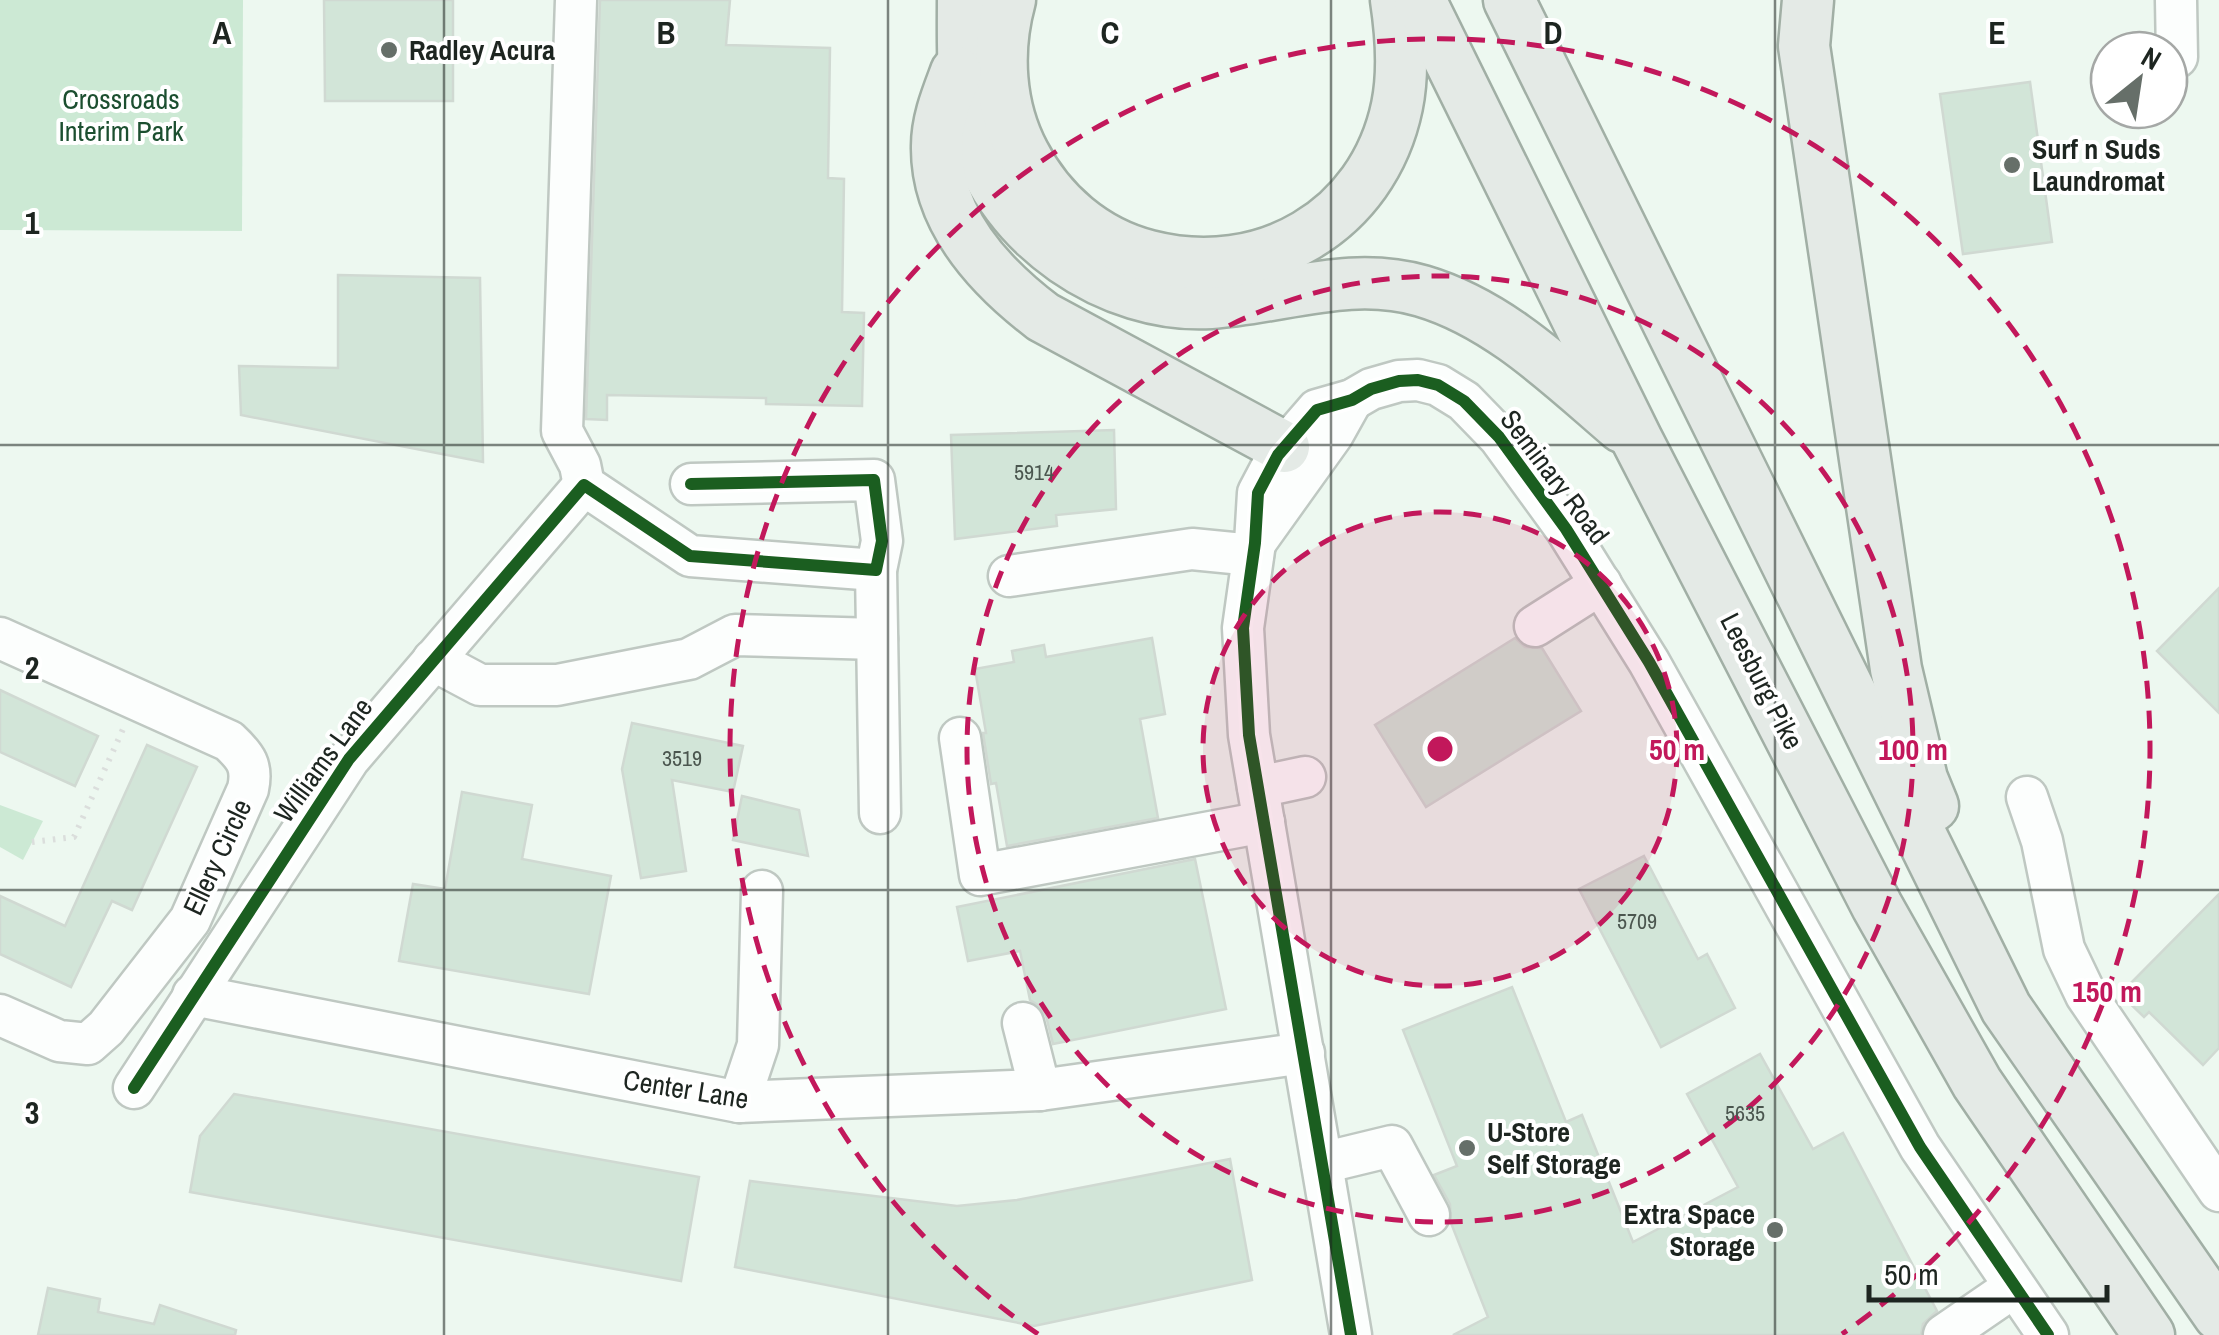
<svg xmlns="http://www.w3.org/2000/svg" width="2219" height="1335" viewBox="0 0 2219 1335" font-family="'Archivo Narrow',sans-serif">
<rect width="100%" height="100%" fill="#edf8f0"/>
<g fill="#cce9d4">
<path d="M0,0H243L242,231L0,230Z"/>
<path d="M0,805L43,821L23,860L0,847Z"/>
</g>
<g fill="#d2e5d8" stroke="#d0d9d2" stroke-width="2.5">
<path d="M324,0H453V101H325Z"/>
<path d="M600,0H730L726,45L830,48L828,178L844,179L842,312L864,313L862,406L766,404V398L607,395V420L586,419Z"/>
<path d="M2030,82L2052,242L1963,254L1940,94Z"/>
<path d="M338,275L480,278L483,462L241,415L239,366L338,368Z"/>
<path d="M1114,430L1116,509L1056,515L1057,526L955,539L951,435Z"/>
<path d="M2219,588V713L2157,651Z"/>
<path d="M1152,638L1165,714L1140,719L1158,818L1007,846L996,783L991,784L983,733H986L975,669L1014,662L1012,651L1044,645L1046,657Z"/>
<path d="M1515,638L1525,647L1542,648L1581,711L1426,807L1375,725Z"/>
<path d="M0,690L98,736L75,786L0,752Z"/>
<path d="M632,723L743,746L733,792L672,780L686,871L641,878L622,769Z"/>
<path d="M147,745L197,767L132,910L112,901L71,987L0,954V896L65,926Z"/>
<path d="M462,792L532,805L522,859L611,876L589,994L399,961L413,884L445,889Z"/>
<path d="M742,796L799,810L808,856L733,840Z"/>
<path d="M1644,856L1698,959L1707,954L1735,1008L1661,1047L1579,889Z"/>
<path d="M1195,859L1226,1009L1053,1044L1046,1016L1039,1006L1030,1000L1020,951L968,961L957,907Z"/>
<path d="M2219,894V1048L2203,1065L2149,1012L2144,1017L2120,994Z"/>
<path d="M1512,987L1566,1122L1582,1115L1633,1242L1738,1187L1687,1094L1760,1054L1813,1149L1843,1133L1937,1311L1923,1324L1921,1335H1453L1488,1317L1451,1223L1450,1204L1434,1175L1457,1166L1403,1030Z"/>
<path d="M234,1094L699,1177L681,1281L190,1192L200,1136Z"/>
<path d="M1230,1159L1252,1280L1034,1326L735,1267L750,1181L957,1206L1017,1200Z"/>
<path d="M48,1288L100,1299L98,1312L154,1324L160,1305L236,1330L235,1335H38Z"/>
</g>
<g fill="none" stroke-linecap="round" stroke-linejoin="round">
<defs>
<g id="minor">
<path d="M576,0L562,431L580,465L584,485L690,556L876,570"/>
<path d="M2176,0L2177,57"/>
<path d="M691,484L874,480L882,541L876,570L880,813"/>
<path d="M1255,543L1333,434L1352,400"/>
<path d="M1009,576L1192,549L1253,555"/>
<path d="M1535,626L1601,584"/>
<path d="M0,638L229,741C246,757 253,766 248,789L190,920L106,1028L88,1044L59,1041L0,1015"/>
<path d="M433,660L480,685H557L689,659L735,635L877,639"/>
<path d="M960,738L980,875L1264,822"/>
<path d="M1258,787L1305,777"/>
<path d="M2027,797L2042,841L2064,949L2086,995L2219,1191"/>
<path d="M193,995L739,1102L1040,1090L1304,1053"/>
<path d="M1023,1023L1040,1090"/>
<path d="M134,1088L349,759L584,485"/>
<path d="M739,1102L758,1045L762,891"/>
<path d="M1322,1163L1392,1146L1429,1215"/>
<path d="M1351,1335L1249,735L1243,628L1255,543L1258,493L1278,455L1317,410L1352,400L1371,389L1399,381L1418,380L1438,385L1464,401L1499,437L1566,529L1649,662L1920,1147L2048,1335"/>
<path d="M1944,1335L2014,1287"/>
</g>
<g id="major">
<path d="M963,0C963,46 961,91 974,136C1001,235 1110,309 1211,303C1283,298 1350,270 1422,291C1500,314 1561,375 1622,427"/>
<path d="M1010,0C996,51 999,107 1024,154C1050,204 1094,242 1149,256C1262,285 1373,222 1397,106C1404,72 1401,33 1396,0"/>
<path d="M1420,0L1637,440L1877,906L1977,1083L2149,1335"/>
<path d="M1509,0L2006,1008L2219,1315"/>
<path d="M1808,0L1804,46L1896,669L1922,779L1933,806"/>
<path d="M956,72C947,96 937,120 937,146C936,219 989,276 1043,317L1284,447"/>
</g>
</defs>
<use href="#minor" stroke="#bfc8c2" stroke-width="45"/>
<use href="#major" stroke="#a1afa5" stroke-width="55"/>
<path stroke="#dbdedc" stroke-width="6" stroke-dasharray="2.5 8" stroke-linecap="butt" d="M32,842L74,837L124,727"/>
<use href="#minor" stroke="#fcfefd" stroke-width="40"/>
<use href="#major" stroke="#e4eae6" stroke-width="50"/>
<defs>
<g id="cycleway">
<path d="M134,1088L349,759L584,485L690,556L876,570L882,541L874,480L691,484"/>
<path d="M1351,1335L1249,735L1243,628L1255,543L1258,493L1278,455L1317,410L1352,400L1371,389L1399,381L1418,380L1438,385L1464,401L1499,437L1566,529L1649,662L1920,1147L2048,1335"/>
</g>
</defs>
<use href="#cycleway" stroke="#fff" stroke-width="19"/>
<use href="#cycleway" stroke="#1b5e20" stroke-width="12"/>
</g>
<path fill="none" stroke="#1d2520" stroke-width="2.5" stroke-opacity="0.55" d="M444,0V1335M888,0V1335M1331,0V1335M1775,0V1335M0,445H2219M0,890H2219"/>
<circle cx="1440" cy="749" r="237" fill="#c2185b" fill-opacity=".12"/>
<g fill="none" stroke="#c2185b" stroke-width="5" stroke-dasharray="18 12">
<circle cx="1440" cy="749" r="237"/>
<circle cx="1440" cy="749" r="473"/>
<path d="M1038 1334A710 710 0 1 1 1842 1334"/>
</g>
<g fill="#666f69" stroke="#fff" stroke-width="4">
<circle cx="389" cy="50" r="10"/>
<circle cx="2012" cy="165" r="10"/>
<circle cx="1467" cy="1148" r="10"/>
<circle cx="1775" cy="1230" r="10"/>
</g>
<g text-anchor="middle" stroke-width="8" stroke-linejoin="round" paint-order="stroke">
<g font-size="22" fill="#4b564f">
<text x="1034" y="480">5914</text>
<text x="682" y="766">3519</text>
<text x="1637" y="929">5709</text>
<text x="1745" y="1121">5635</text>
</g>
<g font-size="28" font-weight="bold" fill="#1d2520" stroke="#fff" text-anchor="start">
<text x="409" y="60">Radley Acura</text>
<text x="2032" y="159">Surf n Suds<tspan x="2032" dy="32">Laundromat</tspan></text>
<text x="1487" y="1142">U-Store<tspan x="1487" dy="32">Self Storage</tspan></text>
<text x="1755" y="1224" text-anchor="end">Extra Space<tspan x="1755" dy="32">Storage</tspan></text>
</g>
<g font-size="28" fill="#1c4f30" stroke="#fff">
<text x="121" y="109">Crossroads<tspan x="121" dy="32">Interim Park</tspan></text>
</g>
<g font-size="28" fill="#1d2520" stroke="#fff">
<text transform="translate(1555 477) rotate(53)" y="10">Seminary Road</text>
<text transform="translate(1762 681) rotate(63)" y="10">Leesburg Pike</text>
<text transform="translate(323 760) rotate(-54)" y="10">Williams Lane</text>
<text transform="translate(217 857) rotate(-65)" y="10">Ellery Circle</text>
<text transform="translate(686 1089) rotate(9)" y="10">Center Lane</text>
</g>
</g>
<g font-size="32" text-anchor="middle" font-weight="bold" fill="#1d2520" stroke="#fff" stroke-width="8" stroke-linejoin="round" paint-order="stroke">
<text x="222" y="44">A</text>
<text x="666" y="44">B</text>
<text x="1110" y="44">C</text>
<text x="1553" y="44">D</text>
<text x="1997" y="44">E</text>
<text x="32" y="234">1</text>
<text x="32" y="679">2</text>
<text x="32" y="1124">3</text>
</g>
<circle cx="1440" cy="749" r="15" fill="#c2185b" stroke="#fff" stroke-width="5"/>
<g font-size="30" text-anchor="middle" font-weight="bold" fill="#c2185b" stroke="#fff" stroke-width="8" stroke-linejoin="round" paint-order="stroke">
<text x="1677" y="760">50 m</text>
<text x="1913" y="760">100 m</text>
<text x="2107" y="1002">150 m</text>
</g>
<g transform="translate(2139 80) rotate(30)"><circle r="48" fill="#ffffff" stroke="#a5a8a6" stroke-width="2.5"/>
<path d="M0-8L18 38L0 25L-18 38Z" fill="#666f69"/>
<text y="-15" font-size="28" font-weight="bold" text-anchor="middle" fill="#1d2520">N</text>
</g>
<path d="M1869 1285v15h238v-15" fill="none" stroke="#1d2520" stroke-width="5"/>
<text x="1884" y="1285" font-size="30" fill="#1d2520" stroke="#ffffff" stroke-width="8" paint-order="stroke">50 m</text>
</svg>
